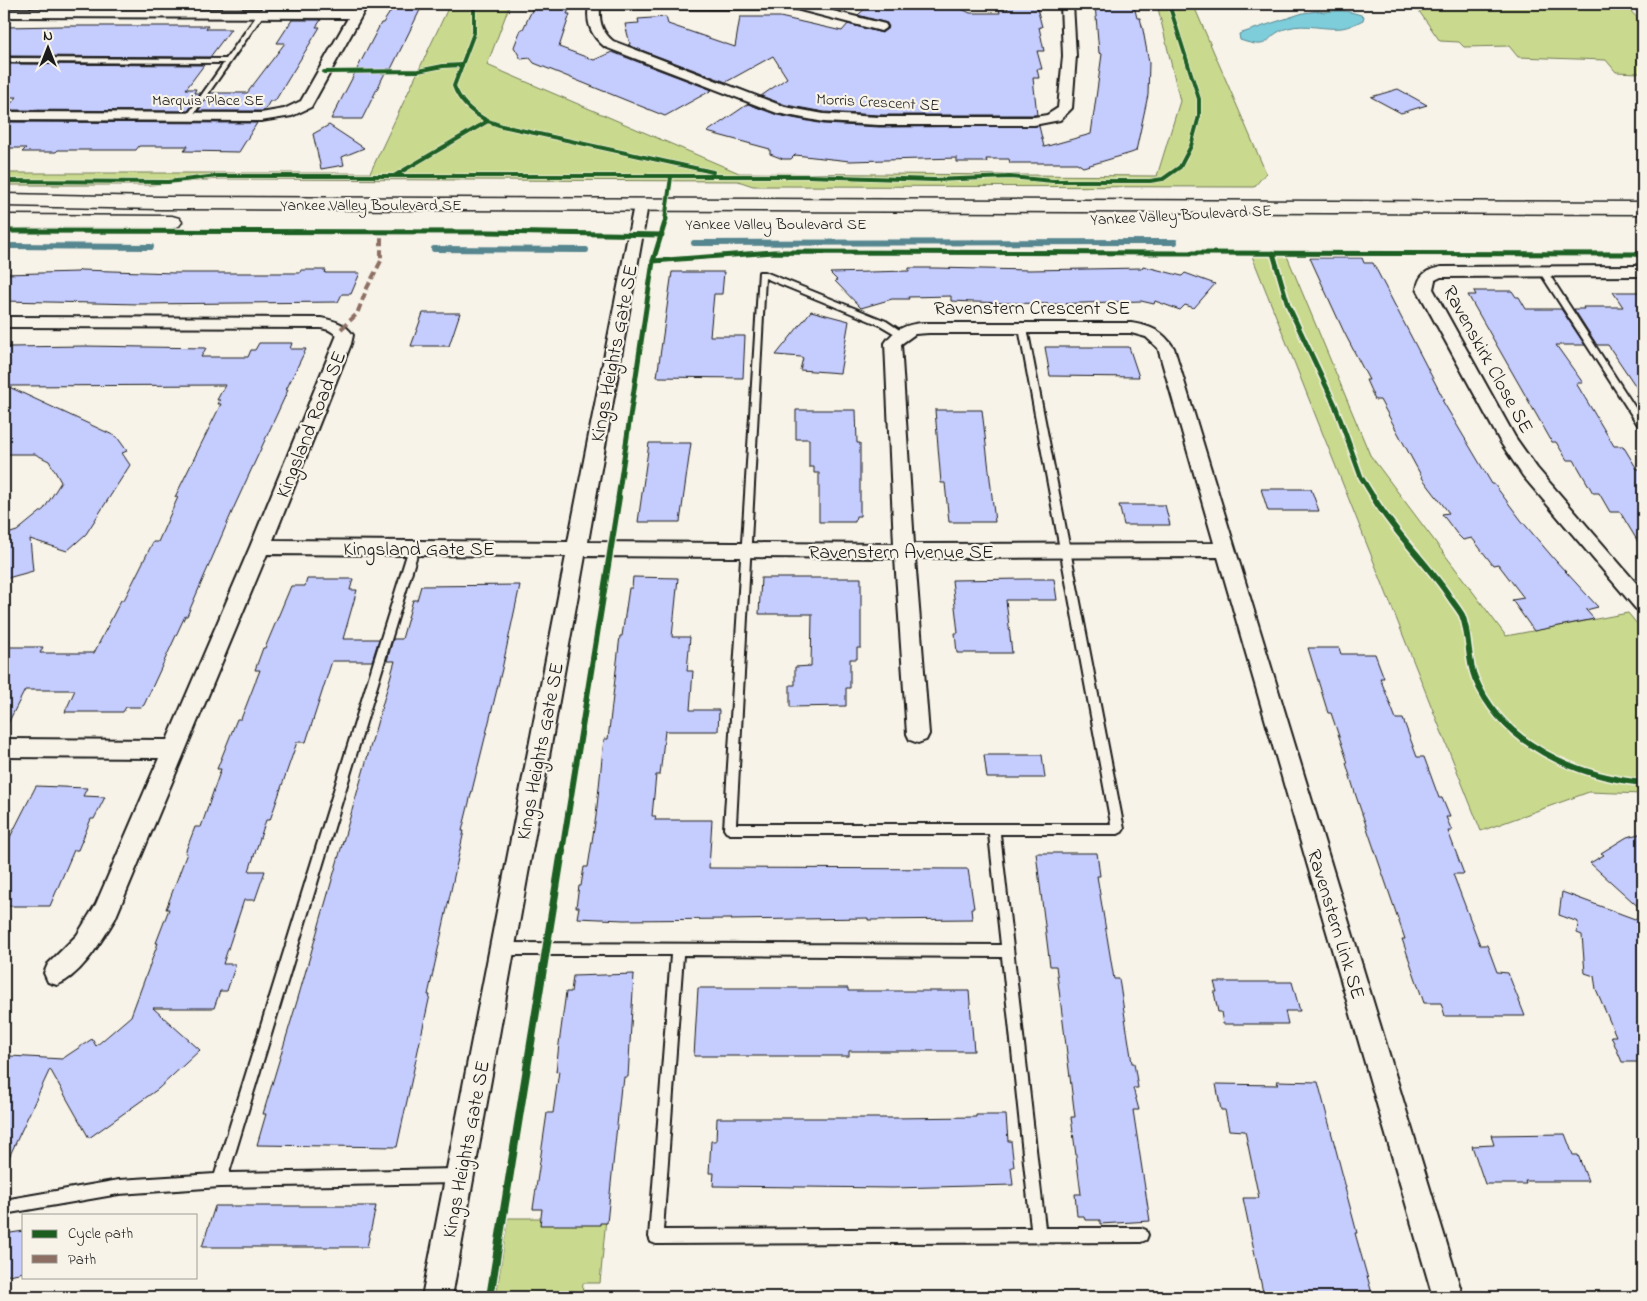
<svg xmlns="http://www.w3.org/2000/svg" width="1647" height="1301" viewBox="0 0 1647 1301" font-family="'Indie Flower',sans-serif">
<rect width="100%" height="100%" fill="#f7f3e8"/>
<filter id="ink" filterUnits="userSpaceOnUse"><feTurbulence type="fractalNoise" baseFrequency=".02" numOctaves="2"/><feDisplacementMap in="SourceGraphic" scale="10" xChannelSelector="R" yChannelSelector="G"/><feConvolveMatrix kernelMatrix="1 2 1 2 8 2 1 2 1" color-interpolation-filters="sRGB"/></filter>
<g filter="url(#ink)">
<g fill="#c9da8e" stroke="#727b55">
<path d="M450,4H510L487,65L739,173L1157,176L1180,101L1157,4H1193L1266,173L1254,187L753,186L738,181L219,179L151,185H4V173H370Z"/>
<path d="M1414,4H1624L1643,24V77L1639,73L1616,72L1606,60L1518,57L1509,46L1464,47L1459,42L1440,41Z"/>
<path d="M1252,256H1287L1370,455L1506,636L1628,613L1643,631V794L1589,792L1481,831Z"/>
<path d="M508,1218H606L600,1283H583L582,1297H496Z"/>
</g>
<path fill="#7ecddb" stroke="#57868f" d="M1318,11C1326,13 1328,11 1335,11C1345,10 1355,13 1364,16L1363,20C1357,23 1349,27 1342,28C1324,30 1306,23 1288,28C1262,35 1275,52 1240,40L1239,34L1303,13Z"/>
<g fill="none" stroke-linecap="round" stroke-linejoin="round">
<g stroke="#57868f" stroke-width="6">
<path d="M694,243L1175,242"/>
<path d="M4,246L151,247"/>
<path d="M434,249L586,250"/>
</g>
</g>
<g fill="#c5ccfe" stroke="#1c1c1c">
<path d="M535,4H571L567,14H570L559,47L594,60L612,52L712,90L665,116L534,63L530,58L521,59L514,47L521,29H523Z"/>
<path d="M870,4H952L970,13H1000L999,9H1008L1006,4H1036L1042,27H1039L1044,51H1037L1042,69H1037L1039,78H1033L1037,115H879L824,112L786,105L761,96L787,78L773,56L726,82L628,45L630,44L625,24L639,23L638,19L666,17L668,24L735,47L740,17H780L842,31L848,24L882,33L889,27L887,23L858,15Z"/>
<path d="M1095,4H1129V6H1134L1137,18H1140L1143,30L1149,63L1148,95L1136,151L1131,153L1083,167L1077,163H1010L1009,159H986L987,162H957V158L850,161L795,155L791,159H783L770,154V149L707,132L748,104L777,115L824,124L879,127L1039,126L1044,147L1091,134L1102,54L1099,53Z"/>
<path d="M394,6H422L391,69H387L362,119H331L381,23H383Z"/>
<path d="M292,20H321L316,27H320L275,101H270L264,111H198L211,93H247L285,43H277Z"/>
<path d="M62,26H208L206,29H231L210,57L4,56V27Z"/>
<path d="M4,64L204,65L186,89H196L194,93H201L188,111L5,110L17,97H4Z"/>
<path d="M1398,89L1427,105L1401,113L1371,97Z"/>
<path d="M4,122L257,123L239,152L184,151L188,146H139L136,150H58L56,152H22L26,148H4Z"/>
<path d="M329,125L364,148L342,157L344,165L321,169L313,134Z"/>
<path d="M1310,258H1362L1364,263H1373L1444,400H1442L1492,484H1494L1521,520L1555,560L1598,607L1586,610L1594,619L1534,631L1512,600L1524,598L1498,564L1493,565L1472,538L1463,540L1457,534L1442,514L1449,513L1423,479L1380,400H1375L1366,380H1369L1344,332Z"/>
<path d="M1143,266L1182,276L1185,273L1215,284L1194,308L1185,305L1180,310L1155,301L1154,304L1141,301L1055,304L973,302L951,301V296L908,297L909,299H892L861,308L835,281L837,280L830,273L909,271V268H935L1030,270L1142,268Z"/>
<path d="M80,270L175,273H300L301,270H326L325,273H360L351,294H342L338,302L139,304L4,301V274L78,272Z"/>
<path d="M672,272H724L722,294H714L710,336H745L743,378L657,377Z"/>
<path d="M1474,291H1512L1516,297H1519L1526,309H1561L1585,345H1556L1583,383H1576L1614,446H1623L1637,469H1643V550L1620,512H1610L1599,493H1593L1574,460H1567L1556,442H1552L1468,295H1476Z"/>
<path d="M1613,292H1643V397L1608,345H1597L1574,309H1584L1583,307H1623Z"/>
<path d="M811,311L849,321L840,373L800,370L803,358L801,357L776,355Z"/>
<path d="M423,313H460L449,346H411Z"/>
<path d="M259,343H292L290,349H306L286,390H288L235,505L187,616H185L144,705L141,707H126L123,712H65L75,690H25L4,731V647H43L40,653H94L121,600H124L153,542H158L178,497H175L221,404H218L220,400H217L225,385L7,386L117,437L127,451L122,453L130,465L86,534L67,551L30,539L33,571L4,579V535L17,531L44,509L61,482L49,461L35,454H4V354L9,347L85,346L206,348L201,357H248L251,350H255Z"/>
<path d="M1045,347H1129L1139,377L1050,376Z"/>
<path d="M796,410H856L857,443H860V516H856L855,522H819V473H814V467H809V439H796Z"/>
<path d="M935,410H982L995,522H949L945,483H941Z"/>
<path d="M649,443H691L680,522H638Z"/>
<path d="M1261,489H1311L1319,511H1268Z"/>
<path d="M1119,505H1165L1170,525H1124Z"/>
<path d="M633,577L678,578L672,637H690L687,671H693L690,710H719L718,731H665L660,775H656L652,816H656L655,820H712L709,868L968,869L974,908H971L972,919L868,920V918L731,920L732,919L624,920L577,918L579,907H576L579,886H581L584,867H588L596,816L604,739H608L620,636H622L629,588H632Z"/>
<path d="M761,578H861V648H857V659H850V688H846V706L790,707V685H795V667L811,666L812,614H759Z"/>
<path d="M307,579H353L350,590H357L343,639H379L372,661H332L306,742H297L270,820H266L249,871H265L255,900H244L223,964H236L227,991H220L214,1008H153L200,1050L158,1089L89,1138L50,1069L4,1168V1070L10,1056L62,1059L92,1039L96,1046L131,1016L158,943H156L169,909H166L187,853H185L195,827H201L221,769H217L237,719H241L260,670H255L263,648H265L291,586H305Z"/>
<path d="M1026,579H1054L1057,600H1006L1012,653H957L955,633H958L952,580Z"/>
<path d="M520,585L502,669L462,831H464L428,995H430L397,1147L257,1145L266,1114H263L298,998L395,661H387L393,639H402L413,600H417L421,586Z"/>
<path d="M1308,648H1339L1341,654H1375L1384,678H1380L1396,719H1403L1417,757H1424L1439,798H1442L1450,817H1446L1452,831H1448L1464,874H1453L1480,945H1487L1497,972L1508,973L1525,1016H1445L1441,1003H1424L1402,939H1405L1356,796L1346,763H1348L1331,713H1328Z"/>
<path d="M984,755H1042L1045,778H987Z"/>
<path d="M36,786L87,788L83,796L105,797L94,819H91L78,850H74L50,906H4V849Z"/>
<path d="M1643,833V911L1590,863L1604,855L1601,853L1627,837Z"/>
<path d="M1036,853H1097L1100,876H1097L1114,979H1119L1132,1063H1134L1138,1088H1133L1139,1110H1133L1150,1221L1100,1224V1220H1085L1084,1216H1077L1075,1194H1081L1071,1117H1075L1056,966H1050Z"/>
<path d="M1562,892L1643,922V1062H1622L1611,1036H1616L1596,989L1594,976L1585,973L1582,935L1577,933L1578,922L1559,915Z"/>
<path d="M634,974L628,1077H624L623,1086H621L607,1223H600V1225H540L542,1209H533L547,1113H553L559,1071L556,1072L559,1044L566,992H571L573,976Z"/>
<path d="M1214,982H1292L1300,1011H1285L1288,1024H1223L1221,1012H1218L1214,992H1217Z"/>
<path d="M698,988H848V991H969L974,1051H849V1056H694Z"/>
<path d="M1277,1081L1318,1082L1346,1188H1345L1357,1233H1355L1373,1297H1264L1243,1198H1259L1245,1131L1229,1130L1225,1110H1221L1216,1084L1278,1085Z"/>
<path d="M976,1115H1006L1008,1141H1011L1014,1167H1011L1013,1185L893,1188L713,1186L714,1173H709L711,1141H716L717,1118H893L976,1117Z"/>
<path d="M1565,1134L1573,1155H1578L1588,1181H1525L1526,1184H1485L1472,1146L1494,1145L1491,1135Z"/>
<path d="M215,1206H376L367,1247H202Z"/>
<path d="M24,1231V1272L4,1276V1234Z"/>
</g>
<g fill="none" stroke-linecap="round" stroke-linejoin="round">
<defs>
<g id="lane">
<path d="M265,4H271L191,118L189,119L186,117L224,63L4,62V58L226,59Z"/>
<path d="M1540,269H1543L1547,271L1643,420V429L1640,428L1539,271Z"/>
<path d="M759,272H765L886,321L904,333L903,335H897L880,325L765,278L736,824H1111L1019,328L1023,326L1027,328L1124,829L1122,832L1118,834H1000L1045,1228H1141L1146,1230L1148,1235L1146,1240L1141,1242L656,1244L651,1242L649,1237L671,955H503L499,953L497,949L499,945L503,943L1001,945L989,834H730L726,832L724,829ZM683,955L1002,957L1031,1228L663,1230Z"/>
<path d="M414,545L419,548L229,1173L458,1169L463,1171L465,1176L463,1181L458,1183L220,1187L119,1194L4,1214V1200L119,1180L215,1174L409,548Z"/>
</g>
<g id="street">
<path d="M356,4H368L311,107L292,116L261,121L4,120V112L261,113L284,109L301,101L348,18L4,17V9L352,10Z"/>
<path d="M589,4H805L885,24L887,27L881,31L796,9L600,8C599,22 602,32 613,41L785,107L824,114L879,117H1034L1047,115L1058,108L1063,56L1061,4H1073L1076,56L1072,108L1060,120L1034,125H879L824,122L777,113L605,47C590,35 586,22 589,4Z"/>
<path d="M641,201L646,202L648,205L588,542L894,544L885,343C894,329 907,324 923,323H1131C1151,326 1163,331 1174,348L1463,1297H1433L1218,557L915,558L929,734L926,740L918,743L910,740L907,734L895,558L585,556L452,1297H422L566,556L267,554L115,919C101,941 82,975 57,985L48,982L44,973L48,964L77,935L96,904L159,758L4,757V739L167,740L250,547L337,335L329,330L321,328L4,327V317L321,318C335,321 345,323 353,335L351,344L273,540L568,542L634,205L636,202ZM929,333H1131L1146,337L1158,348L1214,543L914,544L901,344L915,334Z"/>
<path d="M1643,266V276L1441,277L1435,280L1433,289L1515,437L1537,468L1643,591V612L1636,609L1523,476L1501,443L1417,289C1419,274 1427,270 1441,267Z"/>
</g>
<g id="secondary">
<path d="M4,194L160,197L1643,202V214L160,209L4,206Z"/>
<path d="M4,215L172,216L179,218L182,222L179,226L172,228L4,227Z"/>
</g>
</defs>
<use href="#lane" stroke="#1c1c1c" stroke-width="4"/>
<use href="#street" stroke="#1c1c1c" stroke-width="4"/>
<use href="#secondary" stroke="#1c1c1c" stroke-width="3"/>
<use href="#lane" fill="#f7f3e8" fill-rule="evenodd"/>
<use href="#street" fill="#f7f3e8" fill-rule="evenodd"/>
<use href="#secondary" fill="#f7f3e8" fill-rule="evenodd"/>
<path stroke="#8d6e63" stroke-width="4" stroke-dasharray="8 4" stroke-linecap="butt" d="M341,329L357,314L367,288L381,261V232"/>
<defs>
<g id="cycleway-far3">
<path d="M474,4V33L454,86C460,103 472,113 488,121"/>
<path d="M324,72L418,71L443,66L462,65"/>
<path d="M394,176L488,121L502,126L713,172"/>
<path d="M4,181L168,182L217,176H807L934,180L1010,177L1053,181H1150L1163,179L1180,167L1191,146L1199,116V99L1169,4"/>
<path d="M665,220L671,177"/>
</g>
<g id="cycleway-far2">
<path d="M4,231L489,232L662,235"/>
<path d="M1273,253L1288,305L1335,405L1361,477L1374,498"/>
<path d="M653,261L774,252L1635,254L1643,256"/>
<path d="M618,498L653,261L666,219"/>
</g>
<g id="cycleway-far1">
<path d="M1373,497C1394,532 1424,560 1447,593C1451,600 1458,608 1462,615C1470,634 1467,659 1475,678C1502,744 1575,776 1643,783"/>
<path d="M562,852L619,497"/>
</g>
<path id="cycleway" d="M490,1297L562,851"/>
</defs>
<use href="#cycleway-far3" stroke="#f7f3e8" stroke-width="5.5"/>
<use href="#cycleway-far2" stroke="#f7f3e8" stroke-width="8"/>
<use href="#cycleway-far1" stroke="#f7f3e8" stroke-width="9"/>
<use href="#cycleway" stroke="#f7f3e8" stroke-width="11"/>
<use href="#cycleway-far3" stroke="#1b5e20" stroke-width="4"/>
<use href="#cycleway-far2" stroke="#1b5e20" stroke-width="5"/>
<use href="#cycleway-far1" stroke="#1b5e20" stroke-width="6"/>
<use href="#cycleway" stroke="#1b5e20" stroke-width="8"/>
</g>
</g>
<g text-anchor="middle" stroke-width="4.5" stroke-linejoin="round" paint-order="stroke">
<g font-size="16" fill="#1c1c1c" stroke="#f7f3e8">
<text x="208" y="105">Marquis Place SE</text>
<text transform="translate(878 101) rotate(3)" y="6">Morris Crescent SE</text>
<text x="371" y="210">Yankee Valley Boulevard SE</text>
<text transform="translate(1181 214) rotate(-3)" y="6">Yankee Valley Boulevard SE</text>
<text x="776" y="229">Yankee Valley Boulevard SE</text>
</g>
<g font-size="20" fill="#1c1c1c" stroke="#f7f3e8">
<text x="1032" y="314">Ravenstern Crescent SE</text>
<text transform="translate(613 353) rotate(-79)" y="7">Kings Heights Gate SE</text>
<text transform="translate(1489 359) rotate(61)" y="7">Ravenskirk Close SE</text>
<text transform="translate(310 424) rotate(-68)" y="7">Kingsland Road SE</text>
<text x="419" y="555">Kingsland Gate SE</text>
<text x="901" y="558">Ravenstern Avenue SE</text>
<text transform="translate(539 751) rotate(-79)" y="7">Kings Heights Gate SE</text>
<text transform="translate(1337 924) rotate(73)" y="7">Ravenstern Link SE</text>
<text transform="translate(465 1149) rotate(-79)" y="7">Kings Heights Gate SE</text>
</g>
</g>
<rect width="1647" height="1301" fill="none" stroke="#f7f3e8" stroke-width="20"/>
<rect x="10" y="10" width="1627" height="1281" fill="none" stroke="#1c1c1c" stroke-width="2" filter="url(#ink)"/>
<rect x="22" y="1214" width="175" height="65" fill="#f7f3e8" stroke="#9f9d96"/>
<rect x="32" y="1230" width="25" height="8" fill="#1b5e20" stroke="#9f9d96"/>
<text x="68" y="1238" font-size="15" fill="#1c1c1c">Cycle path</text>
<rect x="32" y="1255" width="25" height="8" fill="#8d6e63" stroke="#9f9d96"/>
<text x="68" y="1264" font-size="15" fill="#1c1c1c">Path</text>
<g transform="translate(48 48)" stroke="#f7f3e8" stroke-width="4" paint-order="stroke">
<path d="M0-4L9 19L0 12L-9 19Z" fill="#1c1c1c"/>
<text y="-8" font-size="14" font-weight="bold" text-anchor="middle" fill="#1c1c1c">N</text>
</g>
</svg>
